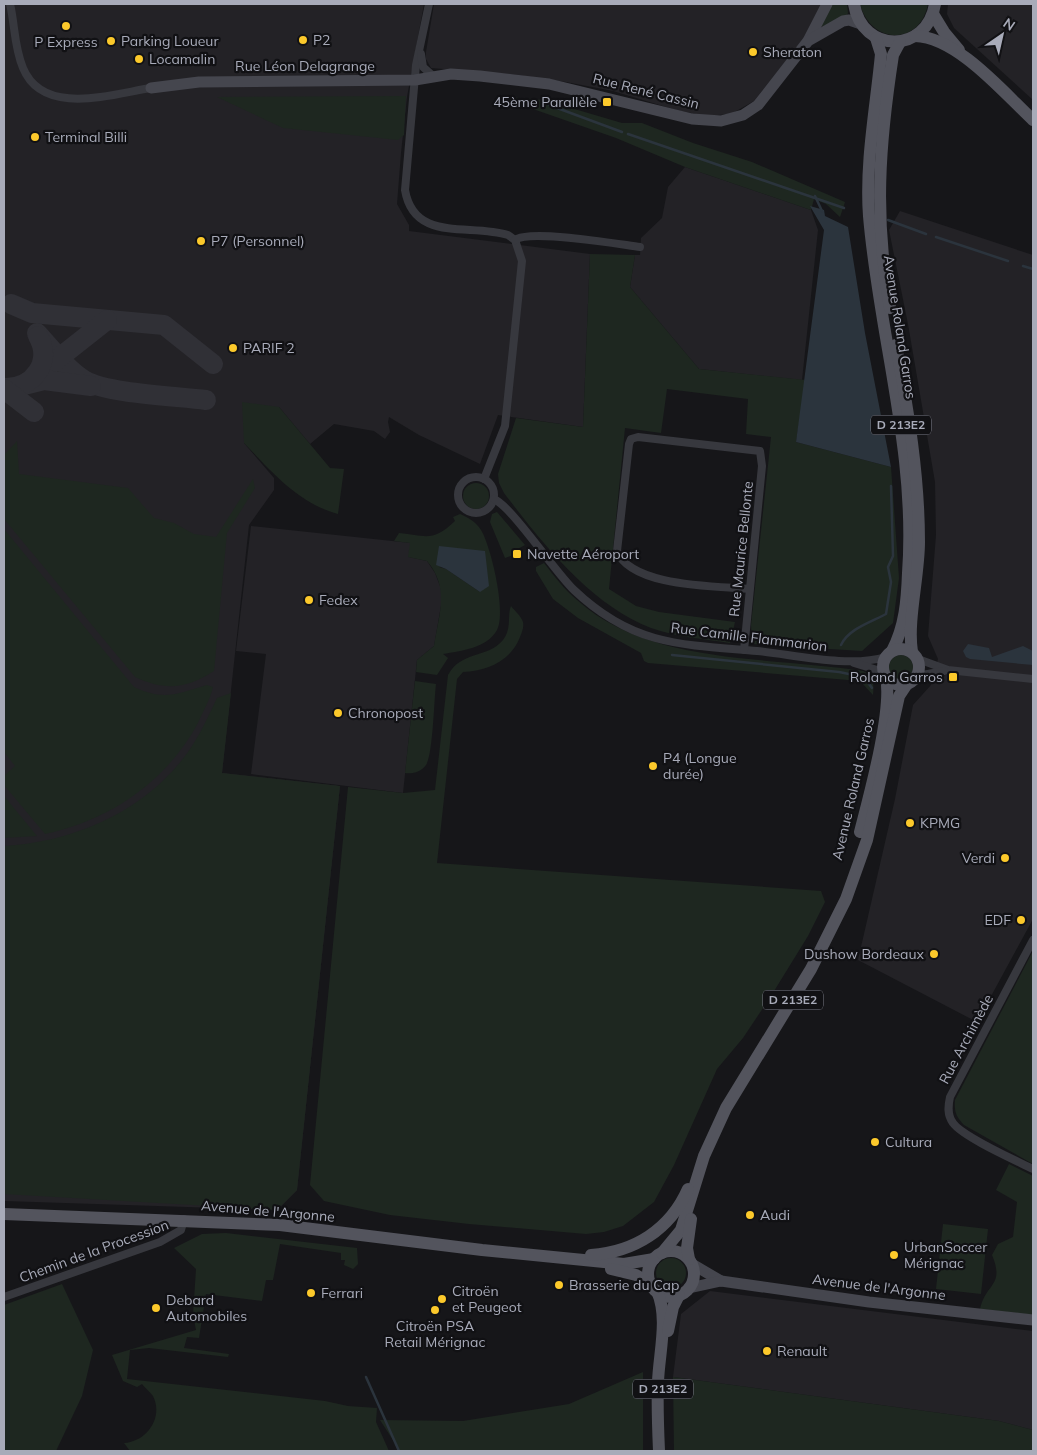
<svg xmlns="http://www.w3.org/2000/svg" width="1037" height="1455" viewBox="0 0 1037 1455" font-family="Mulish,sans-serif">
<rect width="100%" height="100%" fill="#161619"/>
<g fill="#232226">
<path d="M4,4H424L407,97L401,153L397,204L409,225V231L590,254L583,427L498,415L480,464L419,435L389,417L388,422L390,432L385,439L374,431L334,424L310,444L279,407L244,443L274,478V490L249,525L222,773L340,786L297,1190L277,1210L4,1201Z"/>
<path d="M434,4H823L804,38L754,101L731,114L706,116L676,110L613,91L566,82L518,75L431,68L426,59V52Z"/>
<path d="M948,4H1033V100L954,28L947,14Z"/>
<path d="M685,167L811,210L818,230L802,380L699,369L630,287L635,255H640L641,238L662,218L668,187Z"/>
<path d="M900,211L1033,255V919L977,1022L858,960L895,799L913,705L931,685L938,659L928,636L936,535L935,482L908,324L889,230Z"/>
<path d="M251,526L411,543L409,557L427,561L435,573L443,594L434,646L417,660L403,793L251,774L266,654L236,651Z"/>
<path d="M710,1291L1033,1331V1430L999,1421L673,1377L681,1314Z"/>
</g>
<g fill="#1e2720" fill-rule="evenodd">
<path d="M829,4H847L848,13L846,17L821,27Z"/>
<path d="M860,4H928C920,46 871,45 860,4Z"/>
<path d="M406,96L404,135L398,140L283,128L217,97Z"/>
<path d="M496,96L544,100L622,123H642L693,143L752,162L845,202L840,217L826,204L814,199L811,210L685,167L616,138Z"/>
<path d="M590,254L635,255L630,287L699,369L806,380L796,442L891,467L899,578L893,623L862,651L752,644L751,625L771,437L746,434L748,399L667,389L661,433L625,428L609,589L636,606L659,612L735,622L730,643C704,639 676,637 651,628C591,605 542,543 504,493L499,483L498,474L516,418L583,427Z"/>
<path d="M242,402L279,407L330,468L344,469L338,514C298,503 272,472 244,443Z"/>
<path d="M17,441L19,474L128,488L154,518L174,523L194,534L216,537L253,479L255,488L227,533L214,671C186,689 165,691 135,677L4,519V455Z"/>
<circle cx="476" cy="496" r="13"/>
<path d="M497,512L525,545L512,552L513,555L505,558L490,522L492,514Z"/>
<path d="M460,514C469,518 476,522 481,530C491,546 507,614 497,630C487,648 461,651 443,654L448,658L437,675L416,672L417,660L434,646C439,614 450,588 427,561L408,557L410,543L394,541L399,533C427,536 433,542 455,521L453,517ZM485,551L480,592L446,569L439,567Z"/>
<path d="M4,529L134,687C164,701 176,694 207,685L213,687C210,700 203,711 198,723C167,781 109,821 45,834L4,785V776L15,766L4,752Z"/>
<path d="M544,563C554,576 564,589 577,600C650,666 771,656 863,671C874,676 874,684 873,695L860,681L648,663L644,661L641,653L578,618L553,599L536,571V567Z"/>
<path d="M511,606C515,611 521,616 523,622C524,628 522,632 520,637C511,661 487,671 463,672L457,679L437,863L821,891L825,902L808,936L771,996L743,1038L717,1069L674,1165L654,1202L623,1226L604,1232L586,1234L469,1224L390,1215L324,1201L310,1185L348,787L403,793L435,790L448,675C462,650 487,659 503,640C512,629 507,615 511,606Z"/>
<circle cx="901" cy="667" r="12"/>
<path d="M415,681L436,684C434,700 433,754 426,765C421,772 413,774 405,773Z"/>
<path d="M231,693L222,773L340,786L297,1190L277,1210L4,1194V846C74,842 146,811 188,752C200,735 208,717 217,698Z"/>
<path d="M4,796L37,836L4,838Z"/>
<path d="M1033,951V1164L964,1125C956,1117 954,1111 955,1100Z"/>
<path d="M1009,1164L1033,1176V1315L980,1309C986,1283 1005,1286 992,1255L998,1244L1013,1237L1017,1202L996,1190Z"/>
<path d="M943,1224L988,1229L981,1294L936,1289Z"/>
<path d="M226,1233L357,1248L358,1264L353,1269L344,1265L345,1260H341V1253L280,1244L273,1280H266L262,1301L206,1294L199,1338L187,1337L184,1348L229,1354L228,1357L149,1348L130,1350L127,1379L325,1401L348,1406L377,1408L376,1422L389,1451H130L124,1443C146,1442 164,1418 153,1396C150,1392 145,1388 142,1384L137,1387L123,1381L112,1355L196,1330L193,1315L196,1269L174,1248L202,1234Z"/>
<circle cx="671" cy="1273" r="15"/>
<path d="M62,1284L93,1350L82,1396L56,1451H4V1305Z"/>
<path d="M643,1372V1451H400L380,1420L463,1421L569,1404Z"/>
<path d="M673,1377L999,1421L1033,1430V1451H674Z"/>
</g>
<g fill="#2b343d">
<path d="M810,206L824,210L825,216L848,227L865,333L891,467L796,442L824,230Z"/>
<path d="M439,546L485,551L489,586L480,592L446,569L436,565Z"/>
<path d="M968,644L989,648L992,657L1023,646L1033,651V665L970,659L966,657L963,651Z"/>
</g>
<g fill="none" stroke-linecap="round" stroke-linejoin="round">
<g stroke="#2b343d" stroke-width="2.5">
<path d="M549,105L622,132"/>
<path d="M628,134L844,208"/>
<path d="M815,196L822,211"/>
<path d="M888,220L926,234"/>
<path d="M936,237L1008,261"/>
<path d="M1023,266L1033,269"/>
<path d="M841,645C848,629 871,622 886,614L891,582L888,567L893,556L891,486"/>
<path d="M672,655L839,672C853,675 864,675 872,688"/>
<path d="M366,1377L399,1451"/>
</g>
<g stroke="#303036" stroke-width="20">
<path d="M11,304L32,313L164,325L213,364"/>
<path d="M37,333C51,348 66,369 84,380C108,394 176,396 206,400"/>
<path d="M50,365L107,320"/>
<path d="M24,385L44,380L91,386"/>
<path d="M4,388C33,389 53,362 38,336"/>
<path d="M4,389L34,412"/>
</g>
<g stroke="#37383e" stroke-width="8">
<path d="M10,4C15,25 14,47 23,68C43,117 112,94 151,88"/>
<path d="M429,4L416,65L405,190C414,243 470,223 508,235L515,240L522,261L505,426L484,479"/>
<path d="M421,54L423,67L433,76"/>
<path d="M515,240C530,229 617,244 640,247"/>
<circle cx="476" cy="495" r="18"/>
<path d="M494,499C512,507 555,572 574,590C596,611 625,630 655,638C688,647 724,648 757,651C796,655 849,668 886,657"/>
<path d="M744,650L762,466L760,451L638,437L631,439L629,444L617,551C631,587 715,586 750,589"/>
<path d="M918,659L948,670L1033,679"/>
<path d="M854,663L884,672"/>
<path d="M917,676L944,671"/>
<path d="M1033,940L950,1097C948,1106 947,1115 953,1123C963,1137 1015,1160 1033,1169"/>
<path d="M4,1297L160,1242L181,1230L184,1219"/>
</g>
<g stroke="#45464e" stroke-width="11">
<path d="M809,39L827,4"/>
<path d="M151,88L199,82L415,80L451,74L480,76L549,84L692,119L721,121L743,115L758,105L808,41L843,21L849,20L861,24"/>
<path d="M692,1264L721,1281"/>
<path d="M689,1288L721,1281L869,1302L1033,1320"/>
</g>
<g stroke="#53545d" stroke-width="12">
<path d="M854,4C862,54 927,54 935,4"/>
<path d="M933,14L944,32L959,50"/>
<path d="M915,36C957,37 1004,93 1033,120"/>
<path d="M876,38L881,54C876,107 865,163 869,216C879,336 917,452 908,573C907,600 905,627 892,651"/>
<path d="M890,308C874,218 879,145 893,55L900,42"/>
<path d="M896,345C908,410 919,475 919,542C919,576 907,621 912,652"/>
<circle cx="901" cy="667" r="18"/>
<path d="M860,832C869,797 893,710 886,677"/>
<path d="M4,1214L280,1225L482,1250L624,1264L654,1259"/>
<circle cx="671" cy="1274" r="23"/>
<path d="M662,1253L681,1230L704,1156L726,1108L811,969L846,899L867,840L899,696L907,684"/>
<path d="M591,1255C634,1252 670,1230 688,1189"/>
<path d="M689,1259L687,1248L691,1219"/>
<path d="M611,1269L636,1275L652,1285"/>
<path d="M657,1291C669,1318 659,1353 658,1382C657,1405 658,1428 659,1451"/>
<path d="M668,1331L673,1307L679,1295"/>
</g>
</g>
<g fill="#fcc92b" stroke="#111114" stroke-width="2">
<circle cx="66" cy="26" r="5"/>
<circle cx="303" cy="40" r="5"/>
<circle cx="111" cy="41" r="5"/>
<circle cx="753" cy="52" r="5"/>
<circle cx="139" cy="59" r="5"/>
<rect x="602" y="97" width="10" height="10" rx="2.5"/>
<circle cx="35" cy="137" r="5"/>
<circle cx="201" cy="241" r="5"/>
<circle cx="233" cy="348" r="5"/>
<rect x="512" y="549" width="10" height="10" rx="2.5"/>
<circle cx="309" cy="600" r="5"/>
<rect x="948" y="672" width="10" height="10" rx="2.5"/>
<circle cx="338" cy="713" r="5"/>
<circle cx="653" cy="766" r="5"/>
<circle cx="910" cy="823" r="5"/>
<circle cx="1005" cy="858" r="5"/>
<circle cx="1021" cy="920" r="5"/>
<circle cx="934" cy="954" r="5"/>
<circle cx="875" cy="1142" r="5"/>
<circle cx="750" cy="1215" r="5"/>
<circle cx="894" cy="1255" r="5"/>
<circle cx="559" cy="1285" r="5"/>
<circle cx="311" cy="1293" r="5"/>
<circle cx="442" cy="1299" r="5"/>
<circle cx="156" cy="1308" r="5"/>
<circle cx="435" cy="1310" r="5"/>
<circle cx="767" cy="1351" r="5"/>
</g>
<g text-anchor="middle" stroke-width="4.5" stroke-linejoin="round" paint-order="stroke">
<g fill="#111114" stroke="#7b7d88" stroke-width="1">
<rect x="871" y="415.5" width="60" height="19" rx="4"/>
<rect x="763" y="990.5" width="60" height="19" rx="4"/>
<rect x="633" y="1379.5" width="60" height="19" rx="4"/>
</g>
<g font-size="12" font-weight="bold" fill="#a8abb9">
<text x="901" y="429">D 213E2</text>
<text x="793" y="1004">D 213E2</text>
<text x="663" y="1393">D 213E2</text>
</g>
<g font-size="14" fill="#a8abb9" stroke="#111114" text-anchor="start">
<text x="313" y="45">P2</text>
<text x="121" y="46">Parking Loueur</text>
<text x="66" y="47" text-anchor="middle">P Express</text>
<text x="763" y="57">Sheraton</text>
<text x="149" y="64">Locamalin</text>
<text x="597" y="107" text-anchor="end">45ème Parallèle</text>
<text x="45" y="142">Terminal Billi</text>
<text x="211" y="246">P7 (Personnel)</text>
<text x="243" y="353">PARIF 2</text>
<text x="527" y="559">Navette Aéroport</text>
<text x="319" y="605">Fedex</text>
<text x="943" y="682" text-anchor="end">Roland Garros</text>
<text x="348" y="718">Chronopost</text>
<text x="663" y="763">P4 (Longue<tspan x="663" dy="16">durée)</tspan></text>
<text x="920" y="828">KPMG</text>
<text x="995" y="863" text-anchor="end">Verdi</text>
<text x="1011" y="925" text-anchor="end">EDF</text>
<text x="924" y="959" text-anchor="end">Dushow Bordeaux</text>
<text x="885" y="1147">Cultura</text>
<text x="760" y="1220">Audi</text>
<text x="904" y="1252">UrbanSoccer<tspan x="904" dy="16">Mérignac</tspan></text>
<text x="569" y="1290">Brasserie du Cap</text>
<text x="452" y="1296">Citroën<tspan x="452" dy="16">et Peugeot</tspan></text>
<text x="321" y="1298">Ferrari</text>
<text x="166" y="1305">Debard<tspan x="166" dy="16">Automobiles</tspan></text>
<text x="435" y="1331" text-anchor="middle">Citroën PSA<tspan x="435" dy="16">Retail Mérignac</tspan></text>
<text x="777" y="1356">Renault</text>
</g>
<g font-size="14" fill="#a8abb9" stroke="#111114">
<text x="305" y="71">Rue Léon Delagrange</text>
<text transform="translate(646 91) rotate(14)" y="5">Rue René Cassin</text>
<text transform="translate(900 327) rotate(81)" y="5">Avenue Roland Garros</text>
<text transform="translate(741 549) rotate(-84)" y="5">Rue Maurice Bellonte</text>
<text transform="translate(749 637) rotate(7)" y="5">Rue Camille Flammarion</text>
<text transform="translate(853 789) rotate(-77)" y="5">Avenue Roland Garros</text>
<text transform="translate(966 1039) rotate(-62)" y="5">Rue Archimède</text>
<text transform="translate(268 1211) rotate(5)" y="5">Avenue de l'Argonne</text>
<text transform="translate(94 1251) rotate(-20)" y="5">Chemin de la Procession</text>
<text transform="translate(879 1287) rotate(7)" y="5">Avenue de l'Argonne</text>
</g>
</g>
<rect width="1037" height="1455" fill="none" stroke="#a8abb9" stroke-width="10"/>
<g transform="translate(1002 35) rotate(34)" stroke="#111114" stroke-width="4" paint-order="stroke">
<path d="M0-4L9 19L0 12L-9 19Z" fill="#a8abb9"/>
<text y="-8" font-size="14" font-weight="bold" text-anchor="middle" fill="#a8abb9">N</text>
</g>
</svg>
